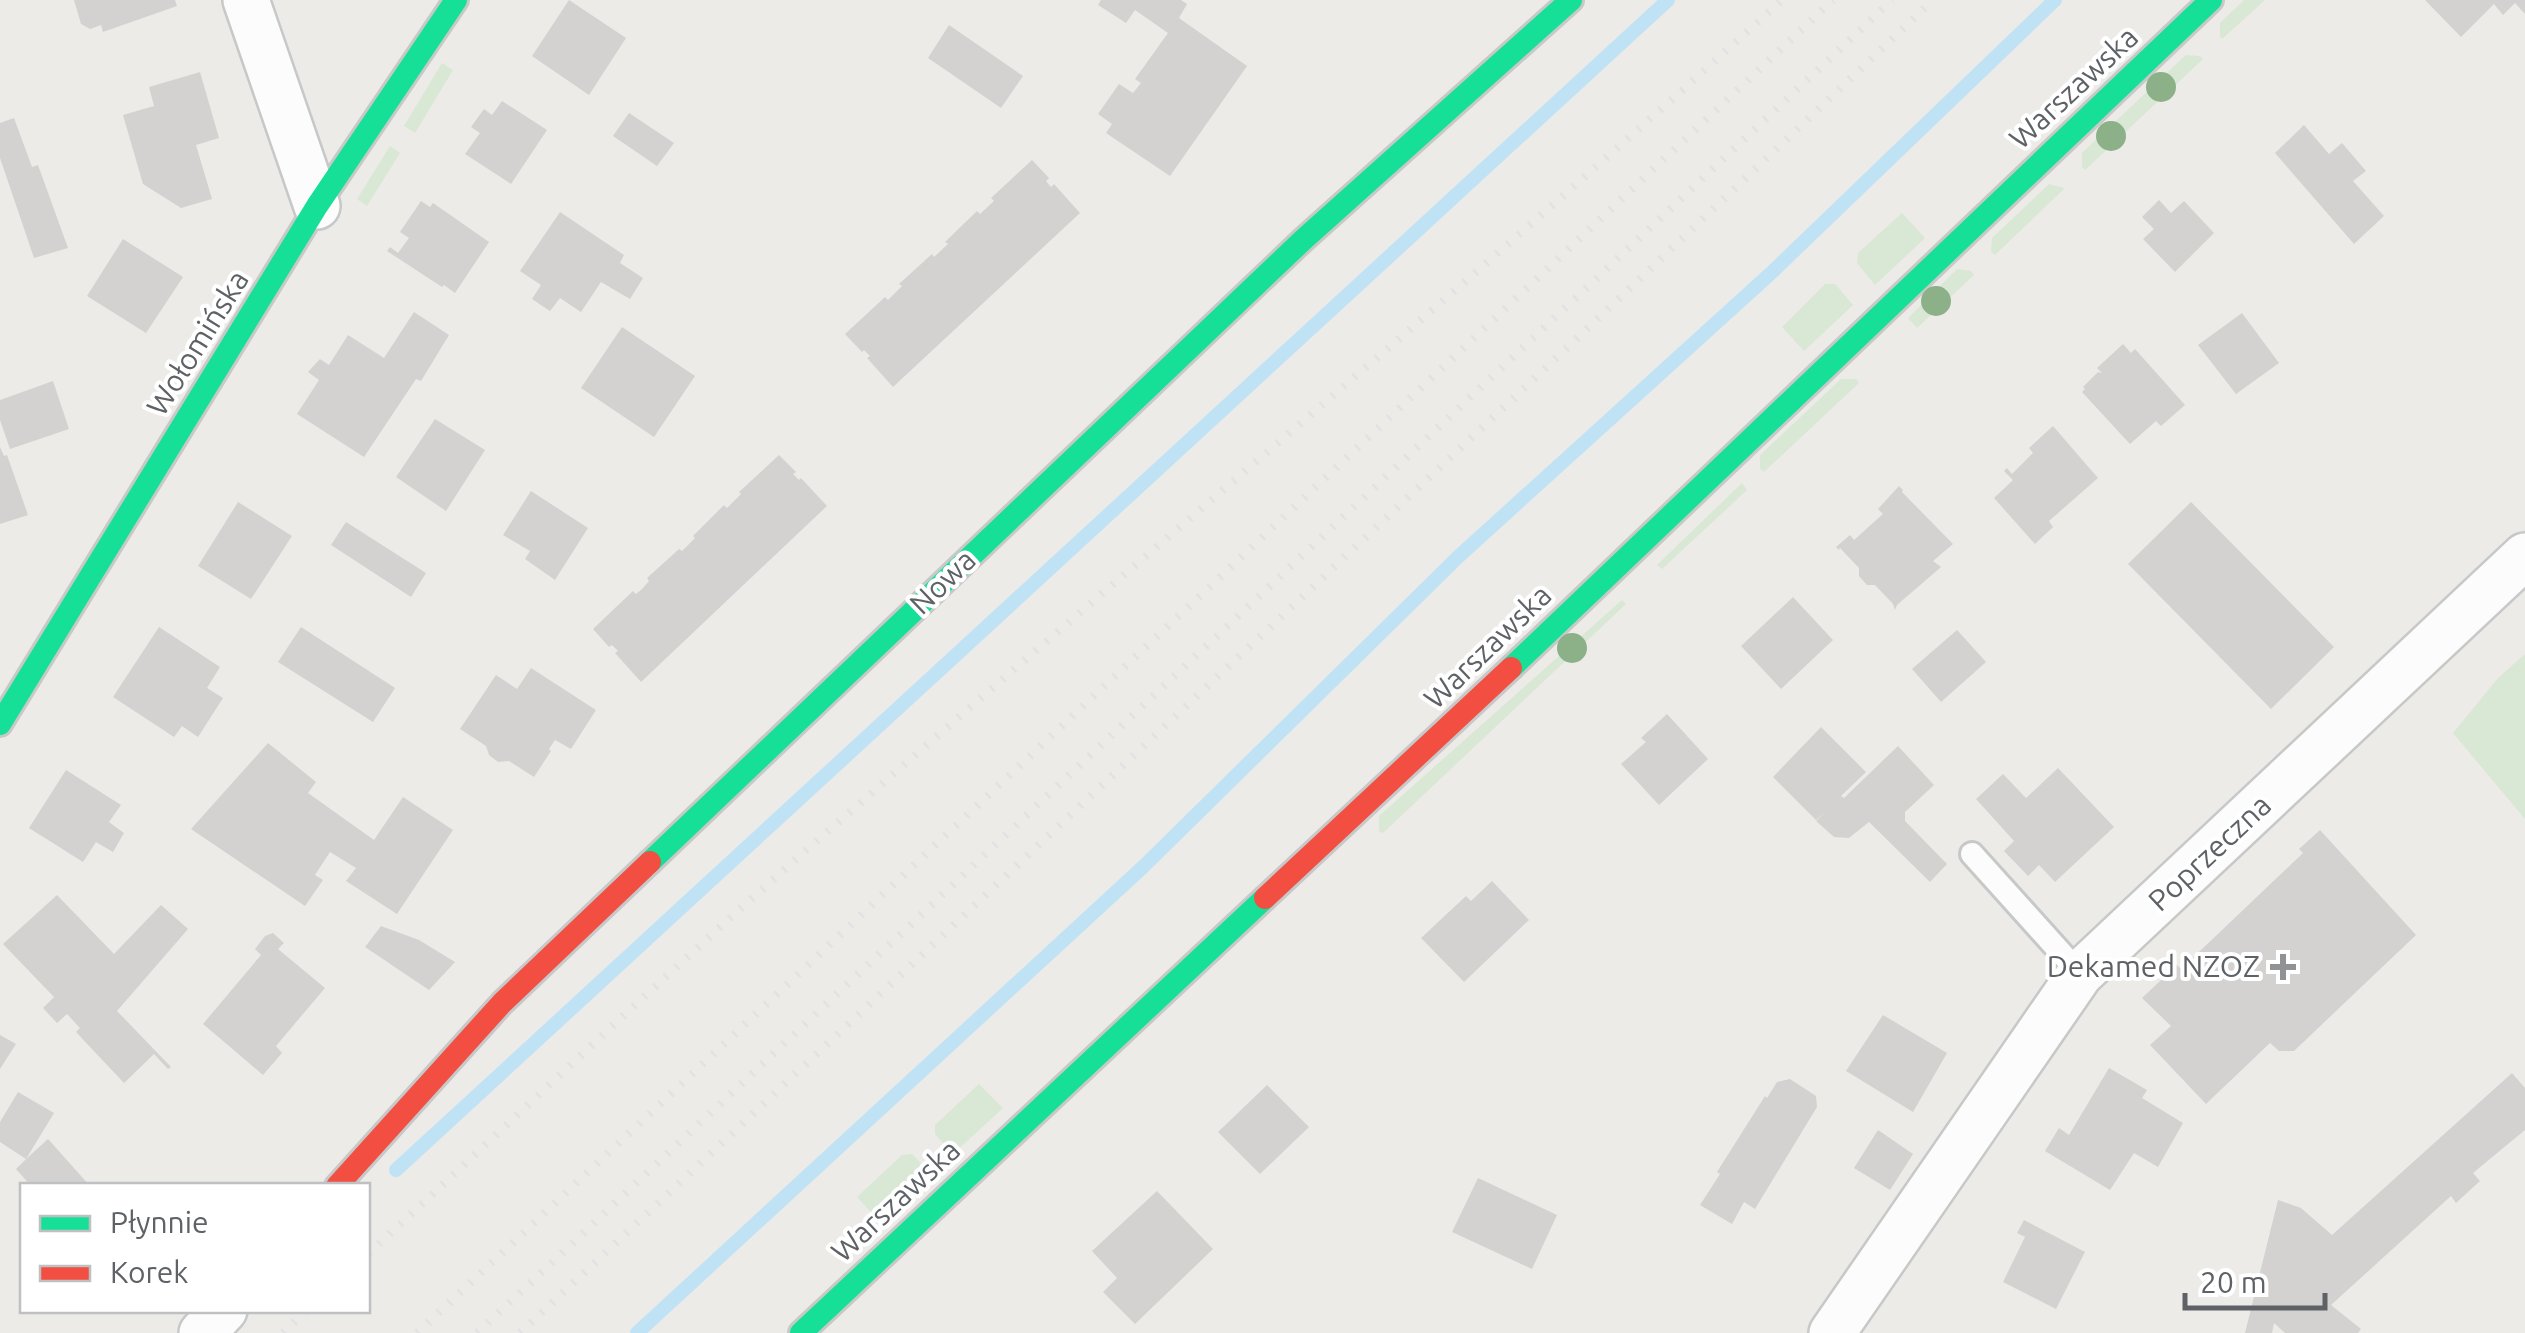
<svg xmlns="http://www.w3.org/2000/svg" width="2525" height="1333" viewBox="0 0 2525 1333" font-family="Ubuntu,sans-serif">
<rect width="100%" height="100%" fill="#edebe8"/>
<g fill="#d8e8d5">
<path d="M2244,0H2265L2222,39L2220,37V23Z"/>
<path d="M2186,55L2200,56L2203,59L2085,170L2082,167V153Z"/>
<path d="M442,63L453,70L415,133L404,126Z"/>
<path d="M390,146L400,153L367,206L357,199Z"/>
<path d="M2049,184L2065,188L1995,255L1991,252L1992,238Z"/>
<path d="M1902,213L1925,238L1875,285L1857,263L1858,253Z"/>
<path d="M1957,269L1971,271L1974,275L1917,328L1908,318Z"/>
<path d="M1825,284H1835L1853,305L1804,351L1782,327Z"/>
<path d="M1841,379H1856L1859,383L1764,472L1760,469V455Z"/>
<path d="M1742,483L1747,490L1662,569L1657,565Z"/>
<path d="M1622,600L1626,604L1383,833L1379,831V816Z"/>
<path d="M2525,654V819L2453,733L2498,678Z"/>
<path d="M979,1084L1003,1108L953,1154L935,1134V1125Z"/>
<path d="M912,1154L933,1176L882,1224L857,1197L902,1155Z"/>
</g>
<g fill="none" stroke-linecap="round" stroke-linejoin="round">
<g stroke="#c0e2f5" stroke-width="14">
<path d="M396,1170L1668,0"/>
<path d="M637,1333L1144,866L1458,557L1770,274L2055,0"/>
</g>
</g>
<g fill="#d4d2d1">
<path d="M74,0H175L177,6L103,32L101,25L90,29L81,24Z"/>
<path d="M569,0L626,38L589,95L532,56Z"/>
<path d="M1101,0H1181L1187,4L1179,18L1247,66L1170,176L1106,133L1112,124L1098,114L1119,84L1133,93L1141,83L1135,79L1168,33L1135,10L1126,23L1098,5Z"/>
<path d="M2425,0H2525V14L2515,3L2503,15L2494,4L2461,37Z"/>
<path d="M949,25L1023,76L1001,108L928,58Z"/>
<path d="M200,72L219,138L196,145L212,199L181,208L143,184L123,115L154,106L149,87Z"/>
<path d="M502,101L547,130L511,184L465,154L480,133L471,127L484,109L492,115Z"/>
<path d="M629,113L674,143L657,166L613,136Z"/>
<path d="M14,118L32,167L38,165L68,248L34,258L0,158V123Z"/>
<path d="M2304,125L2329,154L2342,143L2366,171L2353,181L2384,216L2354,244L2275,153Z"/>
<path d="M1032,160L1049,178L1046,181L1051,187L1054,184L1080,213L893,387L867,358L870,356L864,350L862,352L845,334L885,297L888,300L902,286L899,284L932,254L934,257L948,244L945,242L977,211L980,214L994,201L991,198Z"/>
<path d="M2159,200L2171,213L2184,201L2214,233L2175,272L2143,239L2154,229L2142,217Z"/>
<path d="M421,201L430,207L433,203L489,242L455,293L444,285L442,287L387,251L390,247L398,253L409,238L400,232Z"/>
<path d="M560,212L624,255L620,263L643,278L630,299L601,282L581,312L560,298L550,311L532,299L541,285L520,271Z"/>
<path d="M123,239L183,277L146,333L87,296Z"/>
<path d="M414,312L449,335L421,381L416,379L364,457L297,414L319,380L308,372L320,359L329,365L348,335L384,358Z"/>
<path d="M2242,313L2279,363L2236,394L2198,345Z"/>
<path d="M622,327L695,376L654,437L581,388Z"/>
<path d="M2123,344L2131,353L2135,349L2185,405L2161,426L2156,421L2130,444L2082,392L2085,389L2083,387L2098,372L2102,373L2097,368Z"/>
<path d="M53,381L69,429L10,449L0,420V400Z"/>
<path d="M435,419L485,450L446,511L396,477Z"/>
<path d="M2053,426L2098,478L2049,521L2053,527L2035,544L1994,498L2013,480L2004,471L2007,468L2012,474L2033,453L2029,448Z"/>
<path d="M0,447L4,456L7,455L28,515L0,524Z"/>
<path d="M779,455L796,472L793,474L799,480L801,478L827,506L641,682L615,653L618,651L612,645L609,647L593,629L633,591L636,594L642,589L649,581L647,578L679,549L682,551L695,538L693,536L724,505L727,508L741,494L739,492Z"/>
<path d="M1899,486L1903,490L1902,492L1953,544L1933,561L1941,567L1897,605L1895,610L1893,604L1875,585H1867L1859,576V568L1840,548L1839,550L1836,547L1850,535L1854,540L1883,514L1878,509Z"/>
<path d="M531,491L588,528L555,580L525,559L530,551L503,535Z"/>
<path d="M238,502L292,536L251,599L198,566Z"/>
<path d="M2191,502L2334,647L2271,709L2128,564Z"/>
<path d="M346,522L426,573L411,597L331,545Z"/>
<path d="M1793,597L1833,640L1781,689L1741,646Z"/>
<path d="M159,627L220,667L207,688L223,698L198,737L182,726L174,737L113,697Z"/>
<path d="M301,627L395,688L373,722L278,662Z"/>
<path d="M1957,630L1986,662L1941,702L1912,669Z"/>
<path d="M531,668L596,710L571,749L555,740L549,749L551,751L534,777L509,761L498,762L489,755L486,746L460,729L496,675L517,689Z"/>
<path d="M1667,714L1708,759L1659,805L1621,764L1646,742L1641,738Z"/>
<path d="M1821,727L1866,772L1841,796L1844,798L1898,746L1934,785L1905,812V821L1947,864L1930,882L1869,822L1849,838L1834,837L1816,821L1825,812L1816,820L1773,777Z"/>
<path d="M268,743L316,782L308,793L374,840L403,797L453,830L397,914L346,881L356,868L330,852L315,875L323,880L305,906L191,829Z"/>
<path d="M2058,768L2114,827L2055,882L2039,865L2028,876L2004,851L2014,841L1976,799L2003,774L2026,798Z"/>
<path d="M66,770L121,805L109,822L124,833L113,852L96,842L83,862L29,828Z"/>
<path d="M2320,830L2416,935L2294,1051H2279L2270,1043L2206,1104L2150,1045L2171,1026L2142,998L2177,965L2181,969L2303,853L2299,849Z"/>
<path d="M1492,881L1529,920L1464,982L1421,938L1466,896L1471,901Z"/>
<path d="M57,895L114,954L161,905L188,929L117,1011L171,1067L168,1069L154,1054L124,1083L76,1032L80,1028L67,1014L57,1023L43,1008L54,997L3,944Z"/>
<path d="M381,926L419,940L455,962L429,990L365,947Z"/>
<path d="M273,933L284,943L278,949L325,988L276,1046L282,1053L263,1075L203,1024L261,955L255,949L265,936Z"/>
<path d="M1883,1015L1947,1053L1913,1112L1846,1071Z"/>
<path d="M0,1035L16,1044L0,1069Z"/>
<path d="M2109,1068L2147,1090L2142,1098L2183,1123L2158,1167L2134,1153L2110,1190L2045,1151L2059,1128L2069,1135Z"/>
<path d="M2512,1073L2525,1088V1130L2473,1173L2480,1181L2456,1203L2451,1196L2331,1305L2361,1329L2358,1333H2285L2274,1323L2272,1333H2245L2278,1200L2301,1208L2332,1235Z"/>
<path d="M1790,1079L1816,1096L1817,1107L1755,1209L1744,1202L1732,1224L1700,1205L1720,1174L1717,1172L1765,1096L1767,1098L1777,1082Z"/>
<path d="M1267,1085L1309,1127L1260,1174L1218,1132Z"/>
<path d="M18,1092L54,1113L26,1159L48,1139L90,1186H31L16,1169L26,1159L0,1142V1122Z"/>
<path d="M1878,1130L1913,1154L1890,1190L1854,1168Z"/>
<path d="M1478,1178L1557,1215L1532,1269L1452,1232Z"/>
<path d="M1157,1191L1213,1249L1135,1324L1103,1292L1117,1278L1092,1251Z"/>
<path d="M2024,1220L2085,1252L2056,1309L2003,1282L2025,1237L2017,1233Z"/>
</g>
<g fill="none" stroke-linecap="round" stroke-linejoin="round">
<defs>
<path id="lane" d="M1972,854L2080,974"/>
<g id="street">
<path d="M246,0L317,206"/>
<path d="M202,1333L224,1310"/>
<path d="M1832,1333L2080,974L2525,556"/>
</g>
<g id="fast">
<path d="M1511,668L2211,0"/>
<path d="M0,724L317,206L456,0"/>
<path d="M650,862L1303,240L1571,0"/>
<path d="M801,1333L1265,898"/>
</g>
<g id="jam">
<path d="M1265,898L1511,668"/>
<path d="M337,1186L502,1003L650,862"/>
</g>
</defs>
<use href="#lane" stroke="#c7c8c8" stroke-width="28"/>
<use href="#street" stroke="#c7c8c8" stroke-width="50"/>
<use href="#fast" stroke="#c7c8c8" stroke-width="28"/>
<use href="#jam" stroke="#c7c8c8" stroke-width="28"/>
<use href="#lane" stroke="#fcfcfc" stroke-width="22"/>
<use href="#street" stroke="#fcfcfc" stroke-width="45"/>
<use href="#fast" stroke="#16e098" stroke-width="22"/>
<use href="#jam" stroke="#f24e42" stroke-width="22"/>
<g stroke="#e3e2e3" stroke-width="8" stroke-dasharray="2.5 12" stroke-linecap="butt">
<path d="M368,1254C530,1104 690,950 858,805C1165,536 1480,276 1782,0"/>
<path d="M283,1333L307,1310"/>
<path d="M417,1333L1833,0"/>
<path d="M477,1333L1892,0"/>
<path d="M520,1333L1570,345L1933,0"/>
</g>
</g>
<g fill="#8cb088">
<circle cx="2161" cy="87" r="15"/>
<circle cx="2111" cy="136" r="15"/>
<circle cx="1936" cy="301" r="15"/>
<circle cx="1572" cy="648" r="15"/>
</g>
<path fill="#909294" stroke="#fff" stroke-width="4" d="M2278 952h10v10h10v10h-10v10h-10v-10h-10v-10h10z"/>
<g text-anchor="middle" stroke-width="8" stroke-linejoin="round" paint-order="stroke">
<g font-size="30" fill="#5e6266" stroke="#fff">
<text transform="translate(2074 88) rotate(-43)" y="10">Warszawska</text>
<text transform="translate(198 343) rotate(-58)" y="10">Wołomińska</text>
<text transform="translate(943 582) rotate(-44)" y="10">Nowa</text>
<text transform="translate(1488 647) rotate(-44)" y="10">Warszawska</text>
<text transform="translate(2210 853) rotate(-43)" y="10">Poprzeczna</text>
<text transform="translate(896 1201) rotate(-43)" y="10">Warszawska</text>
</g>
<g font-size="30" fill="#5e6266" stroke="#fff" text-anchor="end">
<text x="2260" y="977">Dekamed NZOZ</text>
</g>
</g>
<rect x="20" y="1183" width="350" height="130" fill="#ffffff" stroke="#bfc0c2" stroke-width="2.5"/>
<rect x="40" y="1216" width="50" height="15" fill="#16e098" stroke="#bfc0c2" stroke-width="2.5"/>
<text x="110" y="1233" font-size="30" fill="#5e6266">Płynnie</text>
<rect x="40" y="1266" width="50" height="15" fill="#f24e42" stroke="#bfc0c2" stroke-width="2.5"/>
<text x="110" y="1283" font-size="30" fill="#5e6266">Korek</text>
<path d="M2185 1293v15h140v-15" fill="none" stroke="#5e6266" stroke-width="5"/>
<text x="2200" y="1293" font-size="30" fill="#5e6266" stroke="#ffffff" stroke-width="8" paint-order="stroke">20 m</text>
</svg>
